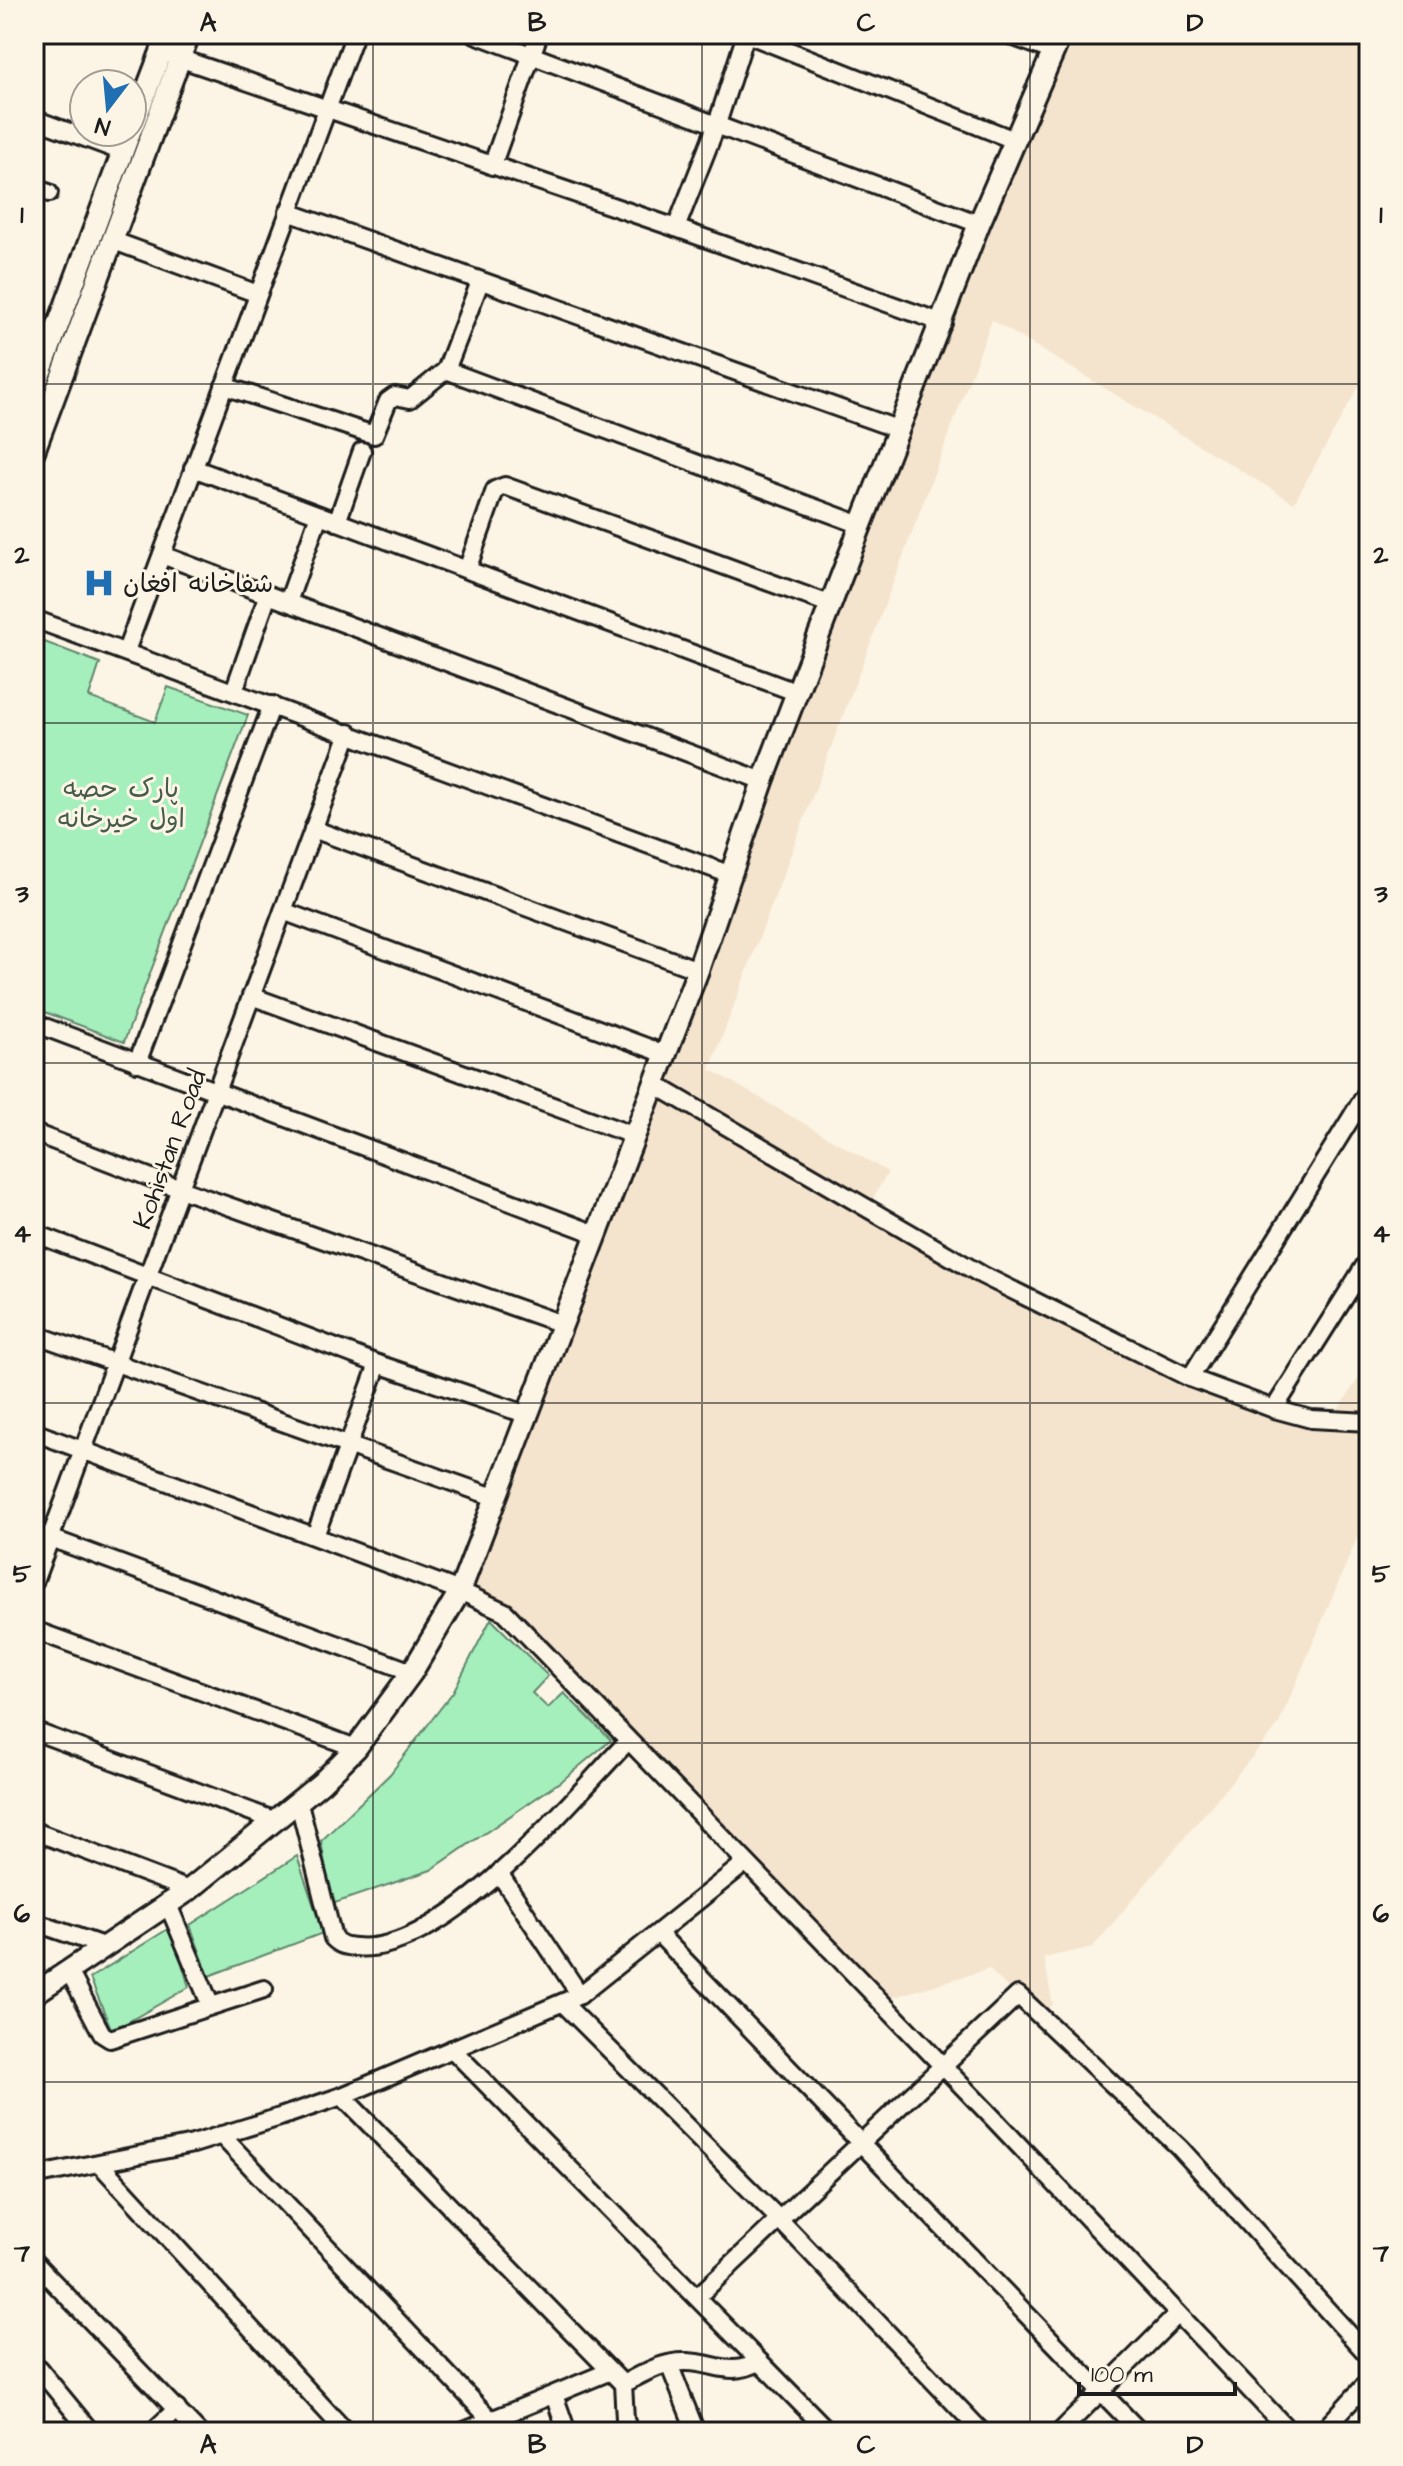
<svg xmlns="http://www.w3.org/2000/svg" width="1403" height="2466" viewBox="0 0 1403 2466" font-family="'Architects Daughter','Playpen Sans Arabic',sans-serif">
<rect width="100%" height="100%" fill="#fcf5e5"/>
<filter id="ink" filterUnits="userSpaceOnUse"><feTurbulence type="fractalNoise" baseFrequency=".0125" numOctaves="2"/><feDisplacementMap in="SourceGraphic" scale="16" xChannelSelector="R" yChannelSelector="G"/><feConvolveMatrix kernelMatrix="1 2 1 2 8 2 1 2 1" color-interpolation-filters="sRGB"/></filter>
<g filter="url(#ink)">
<path fill="#f5e4cd" d="M1061,34H1369V368L1294,503L992,320L710,1069L888,1172L868,1207L1190,1378L1332,1419L1369,1362V1510L1278,1726L1093,1947L1044,1958L1053,2005L1046,2009L1010,1990L989,1969L891,1998L742,1851L508,1606L460,1591Z"/>
<g fill="#a5efbd" stroke="#60866c" stroke-width="2">
<path d="M34,638L100,663L89,697L155,722L168,687L248,715L124,1042L34,1008Z"/>
<path d="M491,1619L548,1676L532,1693L548,1708L564,1693L611,1740L564,1779L431,1870L332,1904L321,1841L390,1774L453,1692Z"/>
<path d="M297,1856L323,1933L209,1976L190,1925Z"/>
<path d="M171,1927L189,1987L112,2031L90,1978Z"/>
</g>
<g fill="none" stroke-linecap="round" stroke-linejoin="round">
<defs>
<g id="minor">
<path d="M475,34L979,224"/>
<path d="M747,34L1014,140"/>
<path d="M1006,34L1052,51"/>
<path d="M170,55L676,228L943,323"/>
<path d="M34,119L123,152"/>
<path d="M492,166L539,34"/>
<path d="M34,188L49,193"/>
<path d="M288,212L900,430"/>
<path d="M676,228L717,124L746,34"/>
<path d="M114,241L258,294"/>
<path d="M446,370L861,525"/>
<path d="M224,386L374,435L388,401L395,396L410,399L446,370L480,282"/>
<path d="M193,468L798,693"/>
<path d="M337,522L362,451"/>
<path d="M162,555L763,781"/>
<path d="M467,570L495,490L505,486L832,605"/>
<path d="M288,602L319,515"/>
<path d="M34,619L731,875"/>
<path d="M126,651L355,34"/>
<path d="M234,691L268,595"/>
<path d="M313,829L698,970"/>
<path d="M283,911L665,1054"/>
<path d="M251,996L635,1136"/>
<path d="M34,1023L596,1234"/>
<path d="M137,1063L272,705"/>
<path d="M654,1084L982,1275L1190,1378L1274,1409L1311,1419L1369,1422"/>
<path d="M34,1133L180,1189L562,1324"/>
<path d="M34,1233L378,1364L528,1415"/>
<path d="M34,1334L497,1498"/>
<path d="M1190,1378L1369,1089"/>
<path d="M1274,1409L1369,1259"/>
<path d="M34,1432L460,1591L505,1612L993,2118L1290,2432"/>
<path d="M34,1532L412,1672"/>
<path d="M315,1536L378,1364"/>
<path d="M34,1582L349,733"/>
<path d="M34,1630L356,1748"/>
<path d="M34,1731L276,1821"/>
<path d="M299,1803L333,1938C340,1945 345,1946 355,1947C443,1957 570,1801 628,1741"/>
<path d="M34,1831L189,1890"/>
<path d="M499,1873L580,1995"/>
<path d="M167,1902L210,2004"/>
<path d="M34,1922L106,1947"/>
<path d="M659,1934L1140,2432"/>
<path d="M70,1973L102,2034L110,2039L264,1989"/>
<path d="M563,2003L779,2219L982,2432"/>
<path d="M452,2049L829,2432"/>
<path d="M342,2096L623,2384L625,2419L629,2432"/>
<path d="M221,2135L491,2420L495,2432"/>
<path d="M100,2164L346,2432"/>
<path d="M34,2176L193,2144L280,2117L342,2096L580,1995L745,1863"/>
<path d="M34,2262L198,2432"/>
<path d="M697,2297L1018,1995L1179,2147L1369,2356"/>
<path d="M34,2363L91,2432"/>
<path d="M669,2364L696,2432"/>
<path d="M623,2384C644,2373 663,2361 687,2362C718,2363 727,2377 760,2362"/>
<path d="M554,2395L567,2432"/>
<path d="M152,2432L177,2409"/>
<path d="M462,2432L608,2372"/>
<path d="M1060,2432L1178,2314"/>
<path d="M1322,2432L1369,2381"/>
</g>
<g id="major">
<path d="M132,128L168,34"/>
<path d="M34,390L130,132"/>
<path d="M34,451L189,34"/>
<path d="M34,1994L189,1890L321,1783L356,1748L412,1672L460,1591L698,970L763,781L861,525L979,224L1061,34"/>
</g>
</defs>
<use href="#minor" stroke="#1c1c1c" stroke-width="22"/>
<use href="#major" stroke="#1c1c1c" stroke-width="26"/>
<use href="#minor" stroke="#fcf5e5" stroke-width="16"/>
<use href="#major" stroke="#fcf5e5" stroke-width="20"/>
</g>
</g>
<path fill="none" stroke="#1c1c1c" stroke-width="2" stroke-opacity="0.55" d="M373,34V2432M702,34V2432M1030,34V2432M34,384H1369M34,723H1369M34,1063H1369M34,1403H1369M34,1743H1369M34,2082H1369"/>
<defs>
<symbol id="hospital-bare" viewBox="-9 -9 18 18"><path d="M-5-5h3v3.5h4V-5h3V5h-3V1.5h-4V5h-3Z" fill="#1f6fb2" stroke="#fcf5e5" stroke-width="2.5" paint-order="stroke"/></symbol>
</defs>
<g fill-rule="evenodd">
<use href="#hospital-bare" x="77" y="561" width="44" height="44"/>
</g>
<g text-anchor="middle" stroke-width="6" stroke-linejoin="round" paint-order="stroke">
<g font-size="26" fill="#1c1c1c" stroke="#fcf5e5" text-anchor="start">
<text x="123" y="592">شفاخانه افغان</text>
</g>
<g font-size="26" fill="#455b4c" stroke="#fcf5e5">
<text x="121" y="797">پارک حصه<tspan x="121" dy="30">اول خیرخانه</tspan></text>
</g>
<g font-size="26" fill="#1c1c1c" stroke="#fcf5e5">
<text transform="translate(169 1149) rotate(-70)" y="9">Kohistan Road</text>
</g>
</g>
<rect width="1403" height="2466" fill="none" stroke="#fcf5e5" stroke-width="88"/>
<g transform="translate(108 108) rotate(196)"><circle r="38" fill="#fcf5e5" stroke="#a29e95" stroke-width="2"/>
<path d="M0-6L14 30L0 20L-14 30Z" fill="#1f6fb2"/>
<text y="-12" font-size="22" font-weight="bold" text-anchor="middle" fill="#1c1c1c">N</text>
</g>
<path d="M1079 2382v12h156v-12" fill="none" stroke="#1c1c1c" stroke-width="4"/>
<text x="1091" y="2382" font-size="24" fill="#1c1c1c" stroke="#fcf5e5" stroke-width="6" paint-order="stroke">100 m</text>
<rect x="44" y="44" width="1315" height="2378" fill="none" stroke="#1c1c1c" stroke-width="3"/>
<g font-size="26" text-anchor="middle" font-weight="bold" fill="#1c1c1c">
<text x="208" y="31">A</text>
<text x="537" y="31">B</text>
<text x="866" y="31">C</text>
<text x="1195" y="31">D</text>
<text x="22" y="223">1</text>
<text x="1381" y="223">1</text>
<text x="22" y="563">2</text>
<text x="1381" y="563">2</text>
<text x="22" y="902">3</text>
<text x="1381" y="902">3</text>
<text x="22" y="1242">4</text>
<text x="1381" y="1242">4</text>
<text x="22" y="1582">5</text>
<text x="1381" y="1582">5</text>
<text x="22" y="1922">6</text>
<text x="1381" y="1922">6</text>
<text x="22" y="2261">7</text>
<text x="1381" y="2261">7</text>
<text x="208" y="2453">A</text>
<text x="537" y="2453">B</text>
<text x="866" y="2453">C</text>
<text x="1195" y="2453">D</text>
</g>
</svg>
